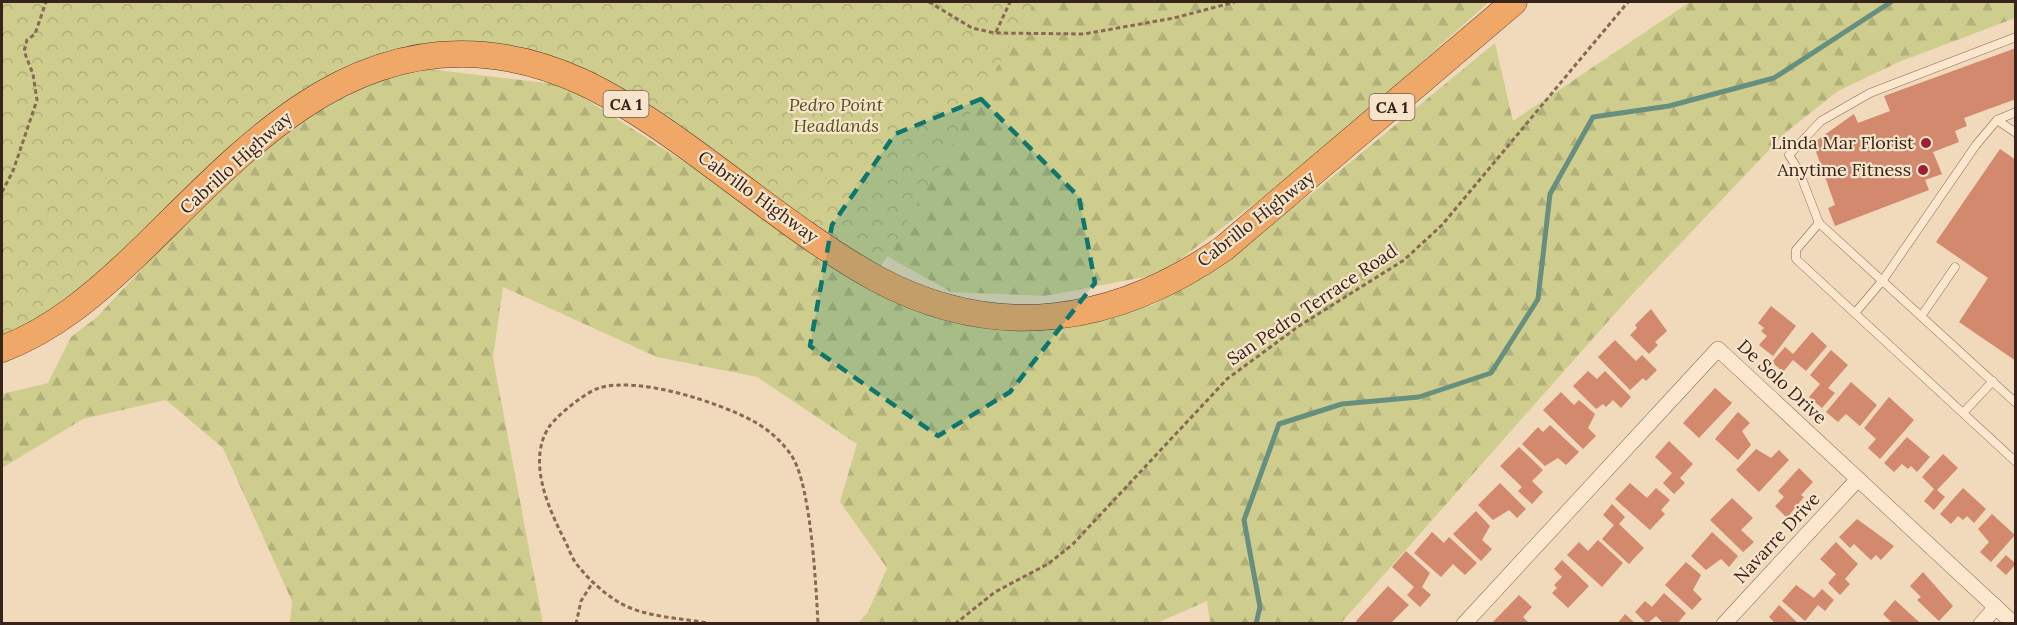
<svg xmlns="http://www.w3.org/2000/svg" width="2017" height="625" viewBox="0 0 2017 625" font-family="Lora,serif">
<defs>
<pattern id="forest-firs" width="22" height="20" patternUnits="userSpaceOnUse" patternTransform="scale(1.5)"><rect width="22" height="20" fill="#cfcd8e"/><path d="M5 1l3.5 6h-7zM16 11l3.5 6h-7z" fill="#b2b07a"/></pattern>
<pattern id="park-crowns" width="20" height="18" patternUnits="userSpaceOnUse" patternTransform="scale(1.5)"><rect width="20" height="18" fill="#cfcd8e"/><path d="M2 6a3 3 0 1 1 6 0M12 15a3 3 0 1 1 6 0" fill="none" stroke="#b2b07a"/></pattern>
</defs>
<rect width="100%" height="100%" fill="#f1d9bb"/>
<g fill="url(#forest-firs)">
<path d="M2,2H1489L1306,165L1160,274L1045,296L951,292L807,211L588,63Z"/>
<path d="M1690,2H2015V18L1899,62L1838,91L1785,133L1627,300L1341,623H1210L1207,601L1157,623H858L868,612L887,568L840,502L857,444L757,377L657,357L503,287L493,358L543,623H290L292,601L223,448L166,400L83,419L2,468V394L48,383L71,337L96,318L183,225L289,127L403,66L564,85L706,176L883,297L1035,331L1153,305L1314,192L1495,43L1513,121Z"/>
</g>
<path fill="url(#park-crowns)" d="M2,2H1035L873,280L570,84L456,57L388,65L270,121L61,304L37,321L2,337Z"/>
<g fill="none" stroke-linecap="round" stroke-linejoin="round">
<path stroke="#678f7f" stroke-width="5" d="M1256,624L1260,607L1244,520L1279,424L1342,404L1419,397L1491,373L1538,299L1550,194L1593,117L1669,106L1774,78L1891,2"/>
</g>
<g fill="#d2896d">
<path d="M2016,48V99L1964,118L1967,126L1955,131L1959,142L1933,152L1942,174L1925,180L1929,190L1835,226L1828,208L1835,205L1813,143L1854,114L1858,123L1890,111L1884,96Z"/>
<path d="M2000,149L2016,160V361L1959,322L1988,278L1936,242Z"/>
<path d="M1771,306L1796,326L1773,356L1759,345L1767,336L1761,331L1764,328L1758,323Z"/>
<path d="M1651,309L1667,331L1655,342L1658,345L1649,354L1630,335L1637,328L1635,325Z"/>
<path d="M1812,332L1827,346L1806,371L1793,360L1783,372L1772,362L1785,347L1793,354Z"/>
<path d="M1615,340L1636,361L1642,355L1657,370L1646,381L1643,378L1630,390L1598,357Z"/>
<path d="M1831,350L1848,365L1828,388L1835,393L1822,408L1809,397L1820,384L1810,375Z"/>
<path d="M1588,371L1597,379L1605,371L1631,397L1621,408L1613,400L1606,407L1603,404L1596,409L1573,386Z"/>
<path d="M1851,382L1877,405L1860,426L1846,414L1838,422L1826,412Z"/>
<path d="M1715,388L1732,403L1699,438L1683,423Z"/>
<path d="M1561,392L1574,405L1579,400L1595,414L1588,428L1596,436L1583,449L1543,410Z"/>
<path d="M1889,397L1914,420L1880,459L1868,448L1876,439L1864,428Z"/>
<path d="M1738,412L1750,423L1742,431L1751,445L1738,460L1715,439Z"/>
<path d="M1550,425L1579,452L1566,465L1558,458L1545,466L1522,444L1538,427L1543,432Z"/>
<path d="M1907,437L1930,457L1917,472L1911,466L1908,469L1902,464L1894,472L1884,463Z"/>
<path d="M1669,441L1693,464L1680,478L1685,483L1674,494L1663,483L1672,473L1655,457Z"/>
<path d="M1519,447L1543,470L1532,481L1543,492L1532,504L1518,491L1522,487L1500,466Z"/>
<path d="M1756,449L1771,458L1779,450L1789,460L1759,492L1736,470Z"/>
<path d="M1943,454L1958,468L1937,490L1945,497L1934,510L1924,501L1934,489L1922,477Z"/>
<path d="M1799,468L1813,482L1801,495L1804,497L1787,518L1775,506L1784,497L1778,491Z"/>
<path d="M1500,483L1526,509L1517,518L1509,510L1493,520L1478,505Z"/>
<path d="M1630,483L1647,498L1656,488L1670,500L1661,510L1665,514L1650,530L1615,499Z"/>
<path d="M1963,488L1986,509L1974,523L1967,516L1963,520L1958,516L1951,524L1940,514Z"/>
<path d="M1732,498L1753,518L1741,530L1754,542L1743,552L1710,520Z"/>
<path d="M1612,504L1625,517L1619,524L1644,548L1629,564L1602,539L1614,525L1603,515Z"/>
<path d="M1476,511L1490,526L1482,540L1492,549L1481,561L1453,534Z"/>
<path d="M1992,514L2015,535L1991,562L1980,552L1989,542L1978,529Z"/>
<path d="M1857,519L1894,546L1881,560L1876,555L1871,560L1854,544L1850,548L1839,537Z"/>
<path d="M1432,532L1444,543L1449,537L1477,563L1465,575L1453,564L1441,577L1414,553Z"/>
<path d="M1712,532L1738,556L1729,567L1721,559L1706,570L1691,556Z"/>
<path d="M1598,540L1623,563L1602,587L1567,555L1579,542L1588,551Z"/>
<path d="M1836,542L1858,564L1845,579L1850,584L1840,595L1828,583L1836,574L1820,559Z"/>
<path d="M1406,551L1430,573L1422,587L1431,595L1420,607L1407,595L1414,587L1392,567Z"/>
<path d="M2006,555L2016,564L2006,575L1996,566Z"/>
<path d="M1562,560L1589,586L1568,608L1552,593L1557,588L1554,585L1562,577L1554,569Z"/>
<path d="M1686,562L1701,575L1693,590L1702,599L1692,610L1665,585Z"/>
<path d="M1923,572L1953,606L1939,621L1917,600L1921,597L1910,586Z"/>
<path d="M1796,585L1814,598L1822,589L1834,600L1825,611L1818,605L1805,621L1782,601Z"/>
<path d="M1388,586L1409,605L1390,624H1359L1356,621Z"/>
<path d="M1664,593L1686,613L1677,624H1664L1656,616L1647,624L1635,612L1645,601L1652,607Z"/>
<path d="M1519,595L1532,607L1523,617L1530,624H1491Z"/>
<path d="M1895,600L1919,622L1917,624H1893L1883,614Z"/>
<path d="M1779,605L1799,624H1776L1769,617Z"/>
<path d="M1625,614L1636,624H1617Z"/>
</g>
<g fill="none" stroke-linecap="round" stroke-linejoin="round">
<defs>
<g id="service">
<path d="M2016,37L1870,93L1821,121L1789,155L1799,171L1819,223L2016,403"/>
<path d="M1997,120L2016,133"/>
<path d="M1819,223L1796,250V259L2016,462"/>
<path d="M1855,313L1883,280L1976,145L1997,120L2016,112"/>
<path d="M1922,315L1955,267"/>
<path d="M1963,413L1993,381"/>
</g>
<g id="minor">
<path d="M1464,624L1718,349L2014,624"/>
<path d="M1724,624L1858,479"/>
<path d="M1981,624L1996,607"/>
</g>
<path id="trunk" d="M2,349C53,330 95,294 134,257C227,168 321,54 461,54C549,54 617,96 686,146C746,189 813,244 877,279C997,343 1115,324 1223,249L1514,2"/>
</defs>
<use href="#service" stroke="#896854" stroke-width="9"/>
<use href="#minor" stroke="#896854" stroke-width="16"/>
<use href="#trunk" stroke="#553729" stroke-width="27"/>
<g stroke="#896854" stroke-width="3" stroke-dasharray="4.5 3" stroke-linecap="butt">
<path d="M929,2L972,28L995,33L1084,34L1174,18L1235,2"/>
<path d="M996,32L1010,2"/>
<path d="M2,192L13,171L37,100L33,74L24,51L27,40L35,34L46,2"/>
<path d="M576,624L581,601L593,582"/>
<path d="M713,624C684,618 646,618 620,603C605,594 590,581 579,567C572,560 569,548 564,539C548,507 527,461 549,427C557,415 586,392 599,388C638,376 718,402 753,421C768,429 784,443 793,458C811,489 816,585 818,624"/>
<path d="M955,624L995,592L1048,564L1073,544L1227,379L1299,326L1404,260L1442,225L1628,2"/>
</g>
<use href="#service" stroke="#fbe7ce" stroke-width="8"/>
<use href="#minor" stroke="#fbe7ce" stroke-width="15"/>
<use href="#trunk" stroke="#f0a868" stroke-width="26"/>
</g>
<path fill="#0f766e" fill-opacity="0.2" stroke="#0f766e" stroke-width="4.5" stroke-dasharray="12 8" stroke-linejoin="round" d="M981,99L1079,197L1095,283L1010,392L938,436L810,346L832,225L895,134Z"/>
<g fill="#9c2032" stroke="#f8e4cb" stroke-width="2">
<circle cx="1926" cy="143" r="6"/>
<circle cx="1923" cy="170" r="6"/>
</g>
<g text-anchor="middle" stroke-width="4.5" stroke-linejoin="round" paint-order="stroke">
<g fill="#f8e4cb" stroke="#705e4f" stroke-width="1.5">
<rect x="603.5" y="91" width="45" height="26" rx="4.5"/>
<rect x="1369.5" y="94" width="45" height="26" rx="4.5"/>
</g>
<g font-size="16" font-weight="bold" fill="#36241a">
<text x="626" y="110">CA 1</text>
<text x="1392" y="113">CA 1</text>
</g>
<g font-size="18" font-style="italic" fill="#4e541f" stroke="#f8e4cb">
<text x="836" y="111">Pedro Point<tspan x="836" dy="21">Headlands</tspan></text>
</g>
<g font-size="18" fill="#36241a" stroke="#f8e4cb" text-anchor="end">
<text x="1914" y="149">Linda Mar Florist</text>
<text x="1911" y="176">Anytime Fitness</text>
</g>
<g font-size="18" fill="#36241a" stroke="#f8e4cb">
<text transform="translate(236 163) rotate(-42)" y="6">Cabrillo Highway</text>
<text transform="translate(758 197) rotate(36)" y="6">Cabrillo Highway</text>
<text transform="translate(1256 219) rotate(-38)" y="6">Cabrillo Highway</text>
<text transform="translate(1312 305) rotate(-34)" y="6">San Pedro Terrace Road</text>
<text transform="translate(1782 382) rotate(43)" y="6">De Solo Drive</text>
<text transform="translate(1777 538) rotate(-47)" y="6">Navarre Drive</text>
</g>
</g>
<rect width="2017" height="625" fill="none" stroke="#36241a" stroke-width="6"/>
</svg>
